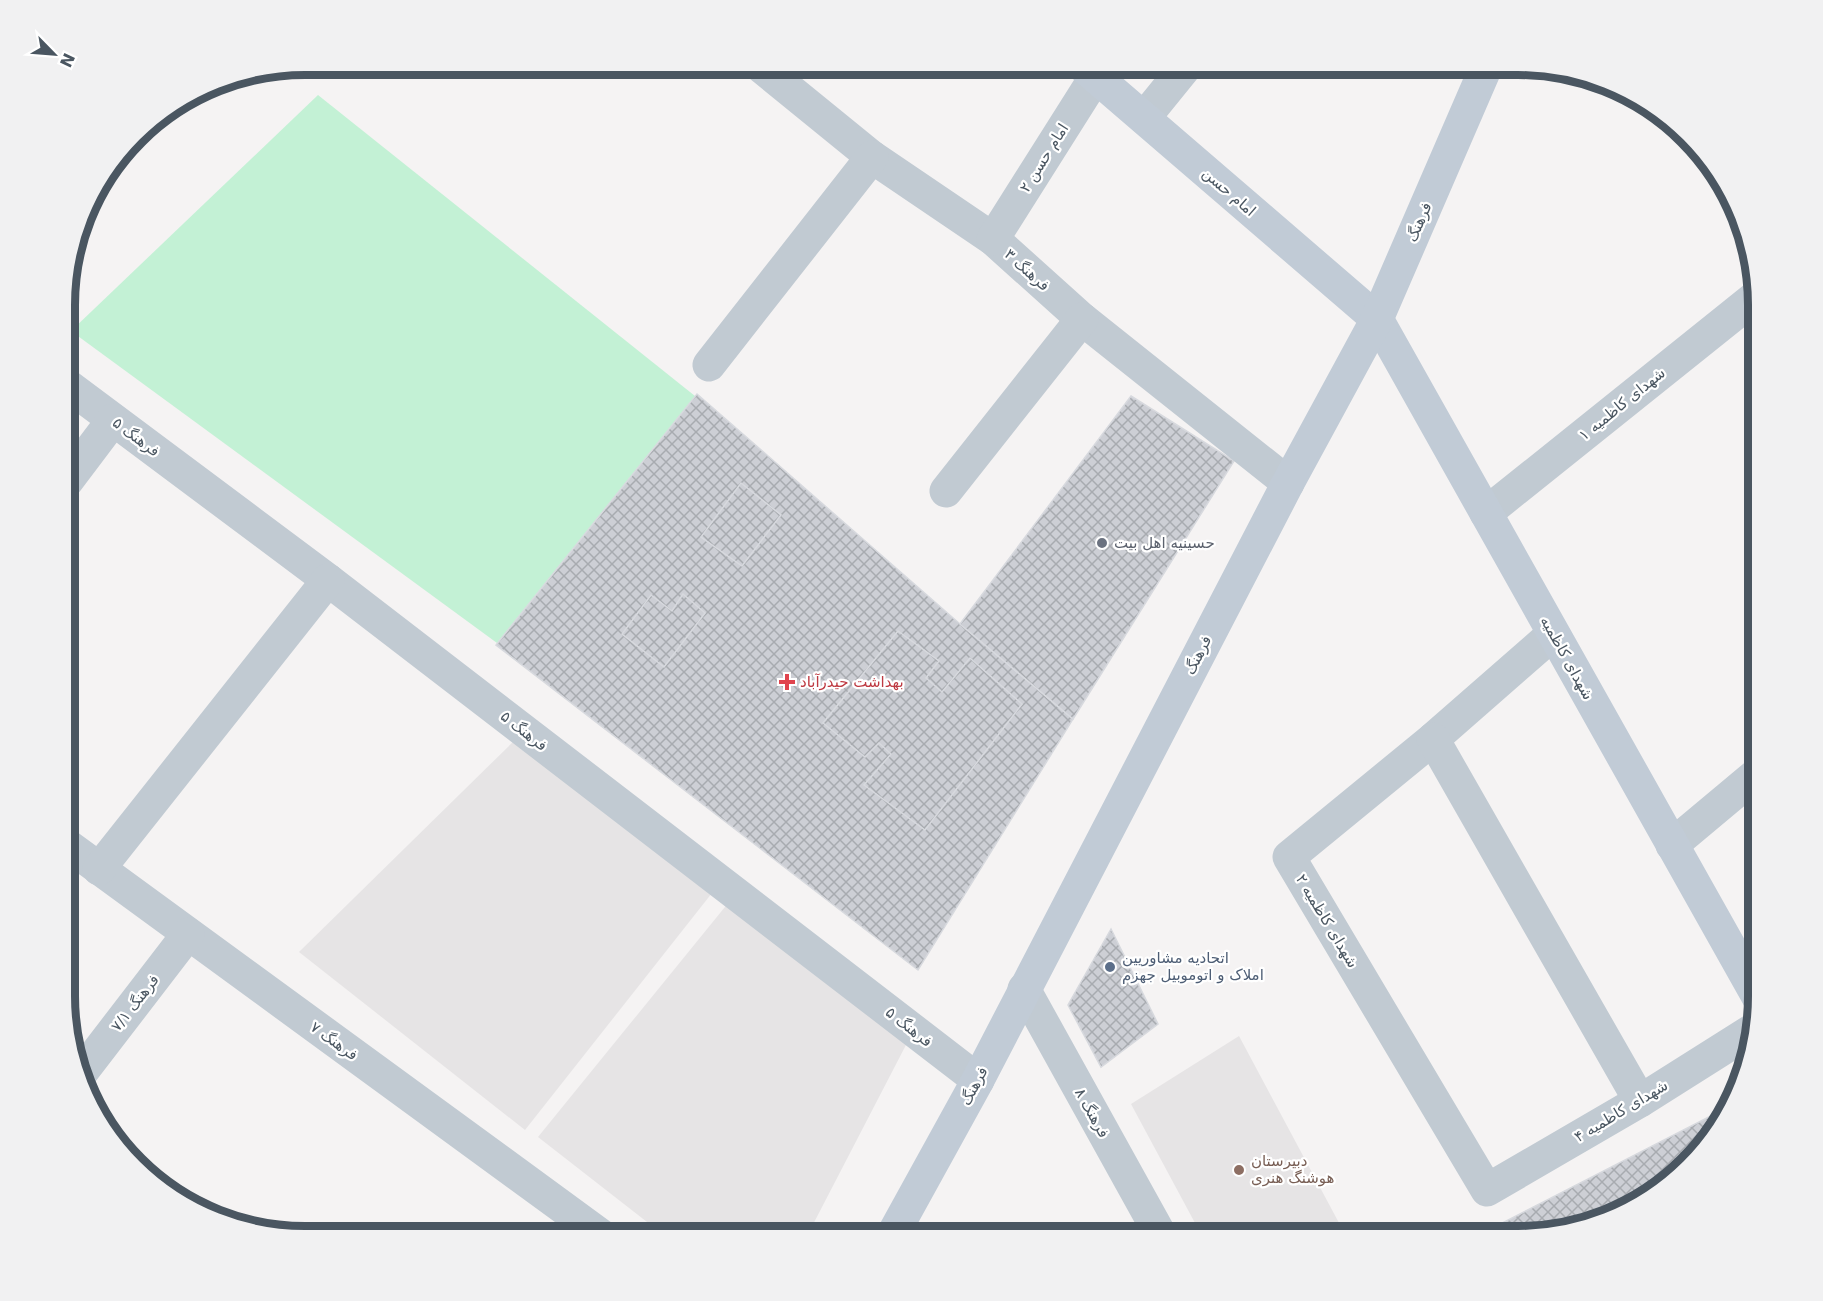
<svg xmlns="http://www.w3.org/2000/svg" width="1823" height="1301" viewBox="0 0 1823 1301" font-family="'DejaVu Sans',Vazirmatn,sans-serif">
<defs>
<pattern id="building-cross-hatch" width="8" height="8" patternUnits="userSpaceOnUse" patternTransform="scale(1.5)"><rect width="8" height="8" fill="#cdcfd5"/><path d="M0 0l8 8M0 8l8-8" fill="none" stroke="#a8abb0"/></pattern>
</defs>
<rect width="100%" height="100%" fill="#f5f3f3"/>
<g fill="#e6e4e5">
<path d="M515,740L712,893L525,1130L299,952Z"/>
<path d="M729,902L907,1043L807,1236H665L538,1137Z"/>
<path d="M1239,1036L1346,1236H1202L1131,1104Z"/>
</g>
<path fill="#c3f1d5" d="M318,95L695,396L497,643L71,331Z"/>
<g fill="url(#building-cross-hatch)" stroke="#d7d9de" stroke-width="1.5">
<path d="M697,394L960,624L1073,719L918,970L496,645Z"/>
<path d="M1131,396L1234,461L1073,719L960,624Z"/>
<path d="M741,483L781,515L742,566L701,537Z"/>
<path d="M683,594L705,613L664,667L622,634L651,595L672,611Z"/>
<path d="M898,631L939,661L926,678L942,692L970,658L1022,704L925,830L864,785L891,754L879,743L865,757L823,723Z"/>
<path d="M1111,929L1158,1024L1101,1067L1068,1005Z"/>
<path d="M1730,1106L1709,1143L1625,1212L1518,1236H1477Z"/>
</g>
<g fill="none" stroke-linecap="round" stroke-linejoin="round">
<g stroke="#c1cad2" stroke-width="33">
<path d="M759,65L872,157L993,239L1082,319L1288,483"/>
<path d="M1144,118L1187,65"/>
<path d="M993,239L1096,76"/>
<path d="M709,365L872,157"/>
<path d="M67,385L328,580L978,1080"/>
<path d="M67,481L113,420"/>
<path d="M946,491L1082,319"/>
<path d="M1486,513L1758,295"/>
<path d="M1553,634L1433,739L1289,857L1487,1190L1640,1101L1754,1029"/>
<path d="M1433,739L1640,1101"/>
<path d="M67,845L602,1236"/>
<path d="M1672,845L1758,773"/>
<path d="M99,869L328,580"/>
<path d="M1024,989L1161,1236"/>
<path d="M82,1072L188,934"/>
</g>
<g stroke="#c1cbd6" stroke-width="33">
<path d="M1082,65L1377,319L1758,997"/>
<path d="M892,1236L978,1080L1288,483L1377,319L1487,65"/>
</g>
</g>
<circle fill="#6b7280" stroke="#fff" stroke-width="2" cx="1102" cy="543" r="6"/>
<path fill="#e0444e" stroke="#fff" stroke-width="2" d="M784 673h6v6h6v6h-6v6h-6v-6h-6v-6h6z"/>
<circle fill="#5c6f8a" stroke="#fff" stroke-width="2" cx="1110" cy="967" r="6"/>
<circle fill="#8d6e63" stroke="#fff" stroke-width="2" cx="1239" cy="1170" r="6"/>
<g text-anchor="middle" stroke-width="4.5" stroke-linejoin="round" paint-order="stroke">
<g font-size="15" fill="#4a5661" stroke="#fff">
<text transform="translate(1044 158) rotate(-58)" y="5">امام حسن ۲</text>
<text transform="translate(1229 192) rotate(41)" y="5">امام حسن</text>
<text transform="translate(1419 222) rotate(-66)" y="5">فرهنگ</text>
<text transform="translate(1027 270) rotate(42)" y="5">فرهنگ ۳</text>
<text transform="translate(1622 404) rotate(-39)" y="5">شهدای کاظمیه ۱</text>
<text transform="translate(136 437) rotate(37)" y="5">فرهنگ ۵</text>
<text transform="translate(1198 655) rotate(-63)" y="5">فرهنگ</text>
<text transform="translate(1567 658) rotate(61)" y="5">شهدای کاظمیه</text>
<text transform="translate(524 731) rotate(38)" y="5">فرهنگ ۵</text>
<text transform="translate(1327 921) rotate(59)" y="5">شهدای کاظمیه ۲</text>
<text transform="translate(135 1003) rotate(-52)" y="5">فرهنگ ۷/۱</text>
<text transform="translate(909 1027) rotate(38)" y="5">فرهنگ ۵</text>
<text transform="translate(334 1041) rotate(36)" y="5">فرهنگ ۷</text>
<text transform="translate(974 1086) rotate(-62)" y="5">فرهنگ</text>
<text transform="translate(1621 1111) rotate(-31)" y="5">شهدای کاظمیه ۴</text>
<text transform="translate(1092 1113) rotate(61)" y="5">فرهنگ ۸</text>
</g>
<g font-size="15" fill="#5b616d" stroke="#fff" text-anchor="start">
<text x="1114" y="548">حسینیه اهل بیت</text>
</g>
<g font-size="15" fill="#be3a42" stroke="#fff" text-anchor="start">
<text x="800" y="687">بهداشت حیدرآباد</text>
</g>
<g font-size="15" fill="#4e5e75" stroke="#fff" text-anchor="start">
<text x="1122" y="963">اتحادیه مشاوریین<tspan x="1122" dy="17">املاک و اتوموبیل جهزم</tspan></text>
</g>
<g font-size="15" fill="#785e54" stroke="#fff" text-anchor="start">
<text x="1251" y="1166">دبیرستان<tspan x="1251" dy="17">هوشنگ هنری</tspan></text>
</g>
</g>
<path d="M0 0H1823V1301H0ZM305 75H1518A230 230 0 0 1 1748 305V996A230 230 0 0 1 1518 1226H305A230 230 0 0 1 75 996V305A230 230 0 0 1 305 75Z" fill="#f1f1f2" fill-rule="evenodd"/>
<path fill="none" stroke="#4a5661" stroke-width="8" d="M305 75H1518A230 230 0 0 1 1748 305V996A230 230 0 0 1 1518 1226H305A230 230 0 0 1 75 996V305A230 230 0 0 1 305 75Z"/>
<g transform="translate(54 54) rotate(115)" stroke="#ffffff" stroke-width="4.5" paint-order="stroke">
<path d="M0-4.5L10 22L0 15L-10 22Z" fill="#4a5661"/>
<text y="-9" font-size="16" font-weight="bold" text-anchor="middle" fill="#4a5661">N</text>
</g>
</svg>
